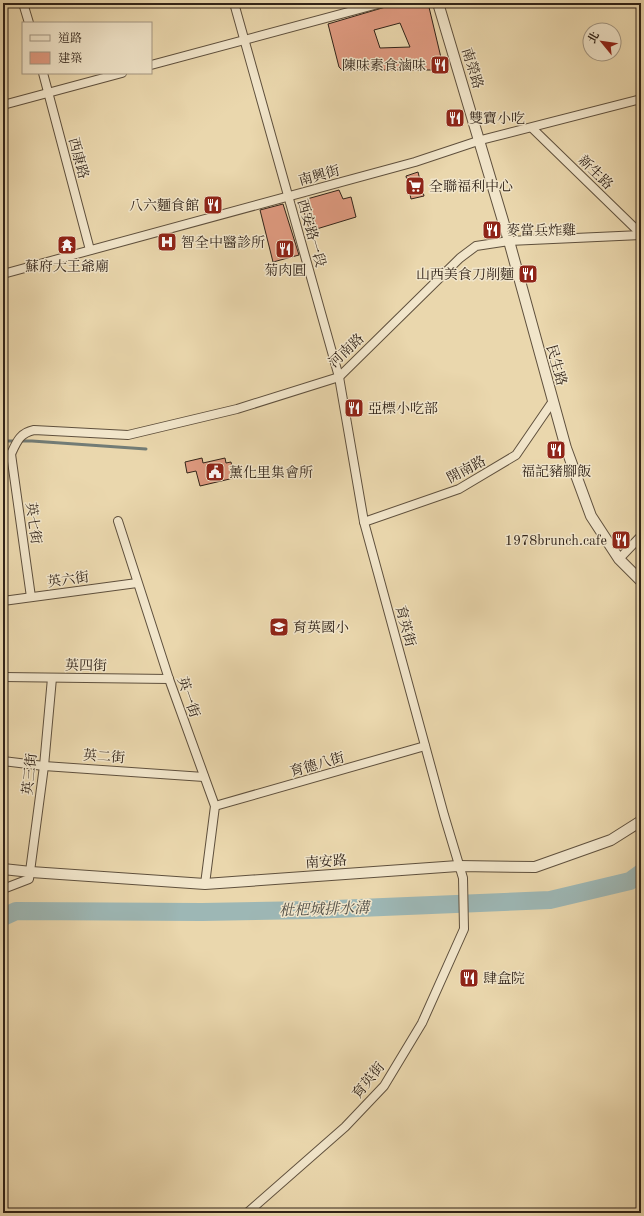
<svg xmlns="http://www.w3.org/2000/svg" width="644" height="1216" viewBox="0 0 644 1216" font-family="'Old Standard TT','Noto Serif TC',serif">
<rect width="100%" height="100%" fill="#ead7ad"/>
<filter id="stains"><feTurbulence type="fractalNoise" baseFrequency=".005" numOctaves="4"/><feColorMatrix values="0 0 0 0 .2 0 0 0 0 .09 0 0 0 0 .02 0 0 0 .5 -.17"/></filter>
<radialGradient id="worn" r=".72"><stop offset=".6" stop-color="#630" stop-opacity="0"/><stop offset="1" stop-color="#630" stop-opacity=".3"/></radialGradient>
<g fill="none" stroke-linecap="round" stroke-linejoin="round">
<path stroke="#727c76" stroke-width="3" d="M3,443L7,441H32L146,449"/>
<path stroke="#9db7b5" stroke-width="18" d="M3,917L16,911L202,912L311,910L550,900L630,881L641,873"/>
</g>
<g fill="#df9a80" stroke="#312318" fill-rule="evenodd">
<path d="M399,3H428L443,66L440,70H342L339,67L328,24ZM400,23L410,47L380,48L374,30Z"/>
<path d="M418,172L424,196L411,199L406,176Z"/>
<path d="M339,190L343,199L351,197L356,217L310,231L302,206L307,199Z"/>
<path d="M283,204L299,255L273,262L260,210Z"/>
<path d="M202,458L203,463L225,458L226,463L231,462L234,478L200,486L196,471L187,473L185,462Z"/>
</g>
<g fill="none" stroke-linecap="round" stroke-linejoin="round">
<defs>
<g id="minor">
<path d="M23,3L29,23"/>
<path d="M234,3L339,377L364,522L444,815L463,878L464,929L422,1023L384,1086L345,1127L247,1213"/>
<path d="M151,65L382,3"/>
<path d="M43,73L90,250"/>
<path d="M3,105L122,73"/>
<path d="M532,128L641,234"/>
<path d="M3,274L415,162L481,140L641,99"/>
<path d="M11,454L31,597"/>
<path d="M3,456L11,454C17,441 20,433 34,430L128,435L237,409L339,377L460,258L476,246L509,241L641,235"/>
<path d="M118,521L169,679L215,806L205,884"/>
<path d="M364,522L459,489L516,455L553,401"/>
<path d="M619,559L641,536"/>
<path d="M3,601L137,583"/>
<path d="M3,677L169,679"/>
<path d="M3,761L44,766L204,777"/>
<path d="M215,806L425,746"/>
<path d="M3,889L29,879L44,766L52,678"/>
</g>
<g id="tertiary">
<path d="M438,3L509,241L566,448L591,516L619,559L641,581"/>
<path d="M3,869L31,872L205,884L458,866L535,867L611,840L641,821"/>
</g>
</defs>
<use href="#minor" stroke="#5f503d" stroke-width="10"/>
<use href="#tertiary" stroke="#5f503d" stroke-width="12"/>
<use href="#minor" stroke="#f1e5ca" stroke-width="8"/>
<use href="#tertiary" stroke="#f1e5ca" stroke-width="10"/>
</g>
<defs>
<symbol id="restaurant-square" viewBox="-11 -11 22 22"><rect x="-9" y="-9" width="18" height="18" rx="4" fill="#8f2418" stroke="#f1e5ca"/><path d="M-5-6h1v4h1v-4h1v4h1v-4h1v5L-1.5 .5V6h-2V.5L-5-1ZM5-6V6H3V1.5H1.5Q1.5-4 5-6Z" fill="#fff"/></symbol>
<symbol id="supermarket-square" viewBox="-11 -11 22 22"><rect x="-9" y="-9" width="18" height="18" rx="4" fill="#8f2418" stroke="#f1e5ca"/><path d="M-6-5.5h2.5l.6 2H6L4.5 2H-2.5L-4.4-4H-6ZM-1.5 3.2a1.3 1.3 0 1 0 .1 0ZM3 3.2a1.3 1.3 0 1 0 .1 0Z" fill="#fff"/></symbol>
<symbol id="hospital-square" viewBox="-11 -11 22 22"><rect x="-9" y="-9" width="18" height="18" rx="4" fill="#8f2418" stroke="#f1e5ca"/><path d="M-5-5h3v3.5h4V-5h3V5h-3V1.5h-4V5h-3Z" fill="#fff"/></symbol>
<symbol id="temple-square" viewBox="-11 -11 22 22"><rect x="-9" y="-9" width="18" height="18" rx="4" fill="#8f2418" stroke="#f1e5ca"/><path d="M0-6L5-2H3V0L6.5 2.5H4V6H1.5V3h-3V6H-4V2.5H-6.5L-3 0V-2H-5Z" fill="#fff"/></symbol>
<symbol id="civic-square" viewBox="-11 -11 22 22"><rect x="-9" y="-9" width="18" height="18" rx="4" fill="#8f2418" stroke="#f1e5ca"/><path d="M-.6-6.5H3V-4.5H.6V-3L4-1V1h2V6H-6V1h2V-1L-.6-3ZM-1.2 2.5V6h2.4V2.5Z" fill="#fff"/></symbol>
<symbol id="school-square" viewBox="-11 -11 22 22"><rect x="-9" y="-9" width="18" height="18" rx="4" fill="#8f2418" stroke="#f1e5ca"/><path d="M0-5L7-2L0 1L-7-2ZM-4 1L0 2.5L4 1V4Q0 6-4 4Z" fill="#fff"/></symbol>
</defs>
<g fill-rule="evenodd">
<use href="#restaurant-square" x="429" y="54" width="22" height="22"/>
<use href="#restaurant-square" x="444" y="107" width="22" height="22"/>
<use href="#supermarket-square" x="404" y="175" width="22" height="22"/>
<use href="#restaurant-square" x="202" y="194" width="22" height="22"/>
<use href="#restaurant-square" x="481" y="219" width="22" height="22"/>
<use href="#hospital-square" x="156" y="231" width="22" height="22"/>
<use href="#temple-square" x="56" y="234" width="22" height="22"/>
<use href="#restaurant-square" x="274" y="238" width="22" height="22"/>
<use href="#restaurant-square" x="517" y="263" width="22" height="22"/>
<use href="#restaurant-square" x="343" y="397" width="22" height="22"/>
<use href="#restaurant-square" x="545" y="439" width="22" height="22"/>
<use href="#civic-square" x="204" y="461" width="22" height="22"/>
<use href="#restaurant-square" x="610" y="529" width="22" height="22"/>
<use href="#school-square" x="268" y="616" width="22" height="22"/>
<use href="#restaurant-square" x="458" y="967" width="22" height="22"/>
</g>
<g text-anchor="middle" stroke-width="3" stroke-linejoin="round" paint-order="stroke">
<g font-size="14" fill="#312318" stroke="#f1e5ca" text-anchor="start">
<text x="426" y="70" text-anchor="end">陳味素食滷味</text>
<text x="469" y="123">雙寶小吃</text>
<text x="429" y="191">全聯福利中心</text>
<text x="199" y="210" text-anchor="end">八六麵食館</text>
<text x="506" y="235">麥當兵炸雞</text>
<text x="181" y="247">智全中醫診所</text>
<text x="67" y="271" text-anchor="middle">蘇府大王爺廟</text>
<text x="285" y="275" text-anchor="middle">菊肉圓</text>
<text x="514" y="279" text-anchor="end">山西美食刀削麵</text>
<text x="368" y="413">亞標小吃部</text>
<text x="556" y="476" text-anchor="middle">福記豬腳飯</text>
<text x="229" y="477">薰化里集會所</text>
<text x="607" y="545" text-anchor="end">1978brunch.cafe</text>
<text x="293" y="632">育英國小</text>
<text x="483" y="983">肆盒院</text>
</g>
<g font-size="14" fill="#312318" stroke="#f1e5ca">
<text transform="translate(473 68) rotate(73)" y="5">南榮路</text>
<text transform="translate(79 158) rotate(75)" y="5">西康路</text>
<text transform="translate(596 172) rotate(44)" y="5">新生路</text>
<text transform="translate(319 175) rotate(-15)" y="5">南興街</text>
<text transform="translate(312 233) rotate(74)" y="5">西安路一段</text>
<text transform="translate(346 350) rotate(-43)" y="5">河南路</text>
<text transform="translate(557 365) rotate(74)" y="5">民生路</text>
<text transform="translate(466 469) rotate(-28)" y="5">開南路</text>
<text transform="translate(34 523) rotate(82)" y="5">英七街</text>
<text transform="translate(68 579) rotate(-8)" y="5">英六街</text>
<text transform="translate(406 626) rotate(75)" y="5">育英街</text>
<text transform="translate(86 665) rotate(1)" y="5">英四街</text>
<text transform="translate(189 697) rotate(71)" y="5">英一街</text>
<text transform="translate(104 756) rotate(4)" y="5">英二街</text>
<text transform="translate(317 764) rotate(-16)" y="5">育德八街</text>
<text transform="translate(29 774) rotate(-84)" y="5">英三街</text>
<text transform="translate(326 861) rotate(-4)" y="5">南安路</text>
<text transform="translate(368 1080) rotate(-51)" y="5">育英街</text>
</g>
<g font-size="15" font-style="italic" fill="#514f47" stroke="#f1e5ca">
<text transform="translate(324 909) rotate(-2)" y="5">枇杷城排水溝</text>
</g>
</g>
<rect width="644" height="1216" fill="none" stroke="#ead7ad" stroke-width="16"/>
<rect x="4" y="4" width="636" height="1208" fill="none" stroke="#312318" stroke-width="2"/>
<rect x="8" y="8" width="628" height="1200" fill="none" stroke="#312318"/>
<rect x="22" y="22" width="130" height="52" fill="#f1e5ca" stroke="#a49783"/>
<rect x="30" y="35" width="20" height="6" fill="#f1e5ca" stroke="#a49783"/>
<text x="58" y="42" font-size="12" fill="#312318">道路</text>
<rect x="30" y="52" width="20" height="12" fill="#df9a80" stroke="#a49783"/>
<text x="58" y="62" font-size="12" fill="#312318">建築</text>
<g transform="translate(602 42) rotate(299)"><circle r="19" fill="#f1e5ca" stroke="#a49783"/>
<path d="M0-3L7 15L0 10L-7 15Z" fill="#8f2418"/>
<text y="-6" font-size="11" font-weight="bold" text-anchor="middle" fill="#312318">北</text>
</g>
<rect width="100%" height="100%" filter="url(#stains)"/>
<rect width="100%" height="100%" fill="url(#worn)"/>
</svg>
